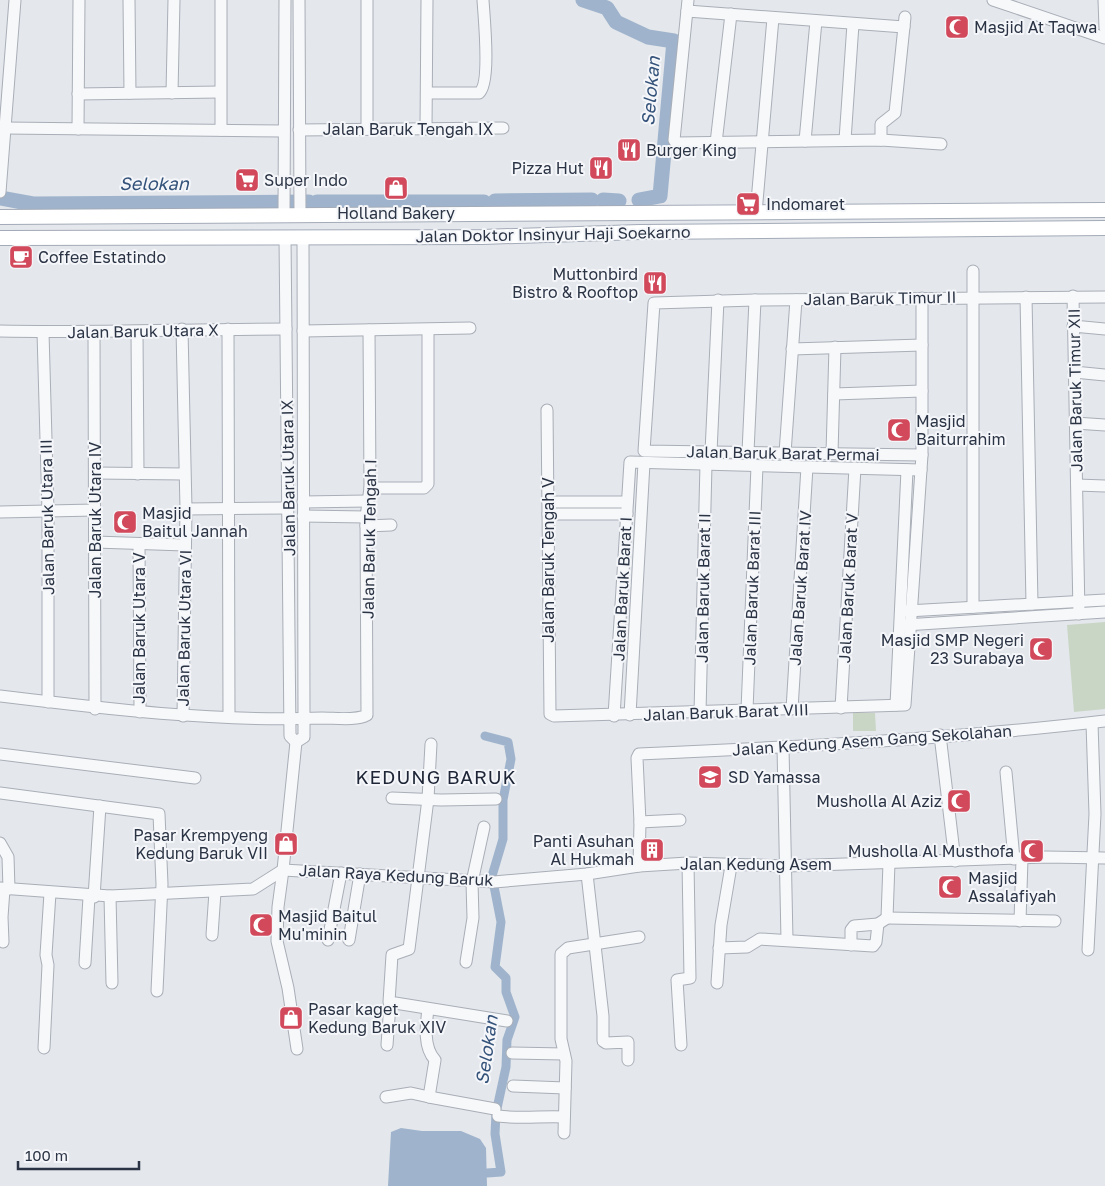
<svg xmlns="http://www.w3.org/2000/svg" width="1105" height="1186" viewBox="0 0 1105 1186" font-family="'Golos Text',sans-serif">
<rect width="100%" height="100%" fill="#e4e7ec"/>
<g fill="#c9d6c5">
<path d="M1105,622V709L1074,712L1067,625Z"/>
<path d="M853,713H875L876,731H853Z"/>
</g>
<path fill="#9fb4cc" d="M401,1128L422,1131H461L480,1139L486,1148L487,1186H388L391,1132Z"/>
<g fill="none" stroke-linecap="round" stroke-linejoin="round">
<path stroke="#9fb4cc" stroke-width="9" d="M485,736L508,742L511,759L503,800V839L492,876L501,922L495,967L506,978V992L515,1017L507,1040L506,1067L496,1113L495,1134L501,1172L487,1173"/>
<g stroke="#9fb4cc" stroke-width="15">
<path d="M583,0L607,8L616,22L648,37L674,41L660,196L639,200"/>
<path d="M0,198L33,204L309,202"/>
<path d="M603,200L619,201"/>
<path d="M495,201L592,200"/>
<path d="M317,202H484"/>
</g>
<defs>
<g id="minor">
<path d="M129,0L130,93"/>
<path d="M299,0L300,214"/>
<path d="M367,0V129"/>
<path d="M688,0L674,140L676,143L881,140L941,144"/>
<path d="M993,0L1105,38"/>
<path d="M1104,0L1105,28"/>
<path d="M687,11L904,27"/>
<path d="M172,93L174,0"/>
<path d="M427,93H479C491,84 484,17 483,0"/>
<path d="M78,94L220,92"/>
<path d="M5,128L284,131"/>
<path d="M78,129L79,0"/>
<path d="M426,129L427,0"/>
<path d="M221,130V0"/>
<path d="M299,130L503,128"/>
<path d="M845,140L853,24"/>
<path d="M881,140V124L895,113L905,17"/>
<path d="M805,141L816,21"/>
<path d="M716,143L731,14"/>
<path d="M0,192L15,0"/>
<path d="M756,213L773,18"/>
<path d="M284,214L285,0"/>
<path d="M285,237L290,736L296,742"/>
<path d="M973,271V607"/>
<path d="M1073,296L1079,614"/>
<path d="M1026,297L1032,604"/>
<path d="M1073,326L1105,329"/>
<path d="M182,329L186,509L183,716"/>
<path d="M228,329L229,716"/>
<path d="M0,331C95,333 191,329 286,329"/>
<path d="M303,331L470,328"/>
<path d="M43,332L48,511V702"/>
<path d="M94,332L95,709"/>
<path d="M137,332L138,474"/>
<path d="M792,349L922,345"/>
<path d="M1074,372L1105,375"/>
<path d="M834,394L922,391"/>
<path d="M547,410L550,714L554,716L905,705L922,455V298"/>
<path d="M1075,423L1105,425"/>
<path d="M711,452L718,300"/>
<path d="M748,452L755,300"/>
<path d="M785,453L796,300"/>
<path d="M832,453L835,347"/>
<path d="M922,455L644,451L654,303L755,300L1105,297"/>
<path d="M95,473L184,474"/>
<path d="M1077,485L1105,486"/>
<path d="M370,488H424L428,484V330"/>
<path d="M303,502L367,501"/>
<path d="M548,502H627"/>
<path d="M186,509L288,508"/>
<path d="M0,512L95,510"/>
<path d="M548,514H627"/>
<path d="M303,516L366,517"/>
<path d="M366,526L391,525"/>
<path d="M95,542L185,545"/>
<path d="M139,544L140,712"/>
<path d="M907,611L1105,600"/>
<path d="M905,625L1105,612"/>
<path d="M0,696C107,709 214,722 322,718C335,718 356,721 367,715L366,517L370,488L369,330"/>
<path d="M896,705L907,470"/>
<path d="M841,708L855,468"/>
<path d="M792,709L807,467"/>
<path d="M747,710L757,466"/>
<path d="M700,713L706,464"/>
<path d="M630,715L644,463"/>
<path d="M614,716L630,462L921,470"/>
<path d="M940,735L955,861"/>
<path d="M296,742L304,737V719L303,237"/>
<path d="M296,742L283,870L278,907L277,941L288,988L297,1049"/>
<path d="M431,744L428,799L409,949L392,955L389,1002L507,1021"/>
<path d="M783,747L787,940"/>
<path d="M0,754L195,778"/>
<path d="M1006,772L1014,859"/>
<path d="M0,793L159,814L162,884L157,991"/>
<path d="M392,798L441,800L496,799"/>
<path d="M640,822L680,820"/>
<path d="M0,843L8,857L9,889"/>
<path d="M639,866L640,822L637,758L639,754C795,747 951,739 1105,721"/>
<path d="M587,874L603,1016V1041L606,1043L628,1042V1060"/>
<path d="M0,888L110,896L253,889L283,870L494,882L587,874L639,866L688,863L787,866L1046,857L1105,858"/>
<path d="M110,896L112,983"/>
<path d="M94,897L100,806"/>
<path d="M887,918L1055,921"/>
<path d="M887,918L889,863"/>
<path d="M1020,921L1022,859"/>
<path d="M212,935L215,892"/>
<path d="M328,940L341,873"/>
<path d="M349,940L360,874"/>
<path d="M3,942L2,917L4,889"/>
<path d="M851,945V930L854,926L878,924"/>
<path d="M719,948L747,947L760,939L873,946L876,942L878,924L887,918"/>
<path d="M1088,950L1095,814L1092,723"/>
<path d="M466,962L473,918L472,882L484,827"/>
<path d="M85,963L89,897"/>
<path d="M717,983L721,925L731,866"/>
<path d="M428,1009C426,1025 423,1047 435,1060L429,1097L495,1109"/>
<path d="M387,1045L390,1004"/>
<path d="M681,1045L677,980L690,978L688,863"/>
<path d="M44,1048L48,965L46,955L50,893"/>
<path d="M512,1053L564,1054"/>
<path d="M513,1086L565,1088"/>
<path d="M386,1097L411,1093L429,1097"/>
<path d="M498,1116C521,1119 541,1116 564,1117"/>
<path d="M564,1133L566,1061L561,1039V954L568,948L639,937"/>
</g>
<g id="major">
<path d="M0,217L1105,210"/>
<path d="M0,238L482,237L640,232L1105,228"/>
</g>
</defs>
<use href="#minor" stroke="#a9aeb7" stroke-width="13"/>
<use href="#major" stroke="#a3abb8" stroke-width="16"/>
<use href="#minor" stroke="#f7f8fa" stroke-width="11"/>
<use href="#major" stroke="#fff" stroke-width="14"/>
</g>
<defs>
<symbol id="mosque-square" viewBox="-11 -11 22 22"><rect x="-9" y="-9" width="18" height="18" rx="4" fill="#d1495b" stroke="#f4f6f9"/><path d="M3.5-4.9A6 6 0 1 0 3.5 4.9A5 5 0 1 1 3.5-4.9Z" fill="#fff"/></symbol>
<symbol id="restaurant-square" viewBox="-11 -11 22 22"><rect x="-9" y="-9" width="18" height="18" rx="4" fill="#d1495b" stroke="#f4f6f9"/><path d="M-5-6h1v4h1v-4h1v4h1v-4h1v5L-1.5 .5V6h-2V.5L-5-1ZM5-6V6H3V1.5H1.5Q1.5-4 5-6Z" fill="#fff"/></symbol>
<symbol id="supermarket-square" viewBox="-11 -11 22 22"><rect x="-9" y="-9" width="18" height="18" rx="4" fill="#d1495b" stroke="#f4f6f9"/><path d="M-6-5.5h2.5l.6 2H6L4.5 2H-2.5L-4.4-4H-6ZM-1.5 3.2a1.3 1.3 0 1 0 .1 0ZM3 3.2a1.3 1.3 0 1 0 .1 0Z" fill="#fff"/></symbol>
<symbol id="shop-square" viewBox="-11 -11 22 22"><rect x="-9" y="-9" width="18" height="18" rx="4" fill="#d1495b" stroke="#f4f6f9"/><path d="M-5-2.5h2.3a2.7 3.5 0 0 1 5.4 0H5L5.5 6h-11ZM-1.5-2.5h3a1.5 2.3 0 0 0-3 0Z" fill="#fff"/></symbol>
<symbol id="cafe-square" viewBox="-11 -11 22 22"><rect x="-9" y="-9" width="18" height="18" rx="4" fill="#d1495b" stroke="#f4f6f9"/><path d="M-5.5-4.5H6V0H3Q3 3.5 0 3.5H-2.5Q-5.5 3.5-5.5 0ZM3-3.2v2h1.7v-2ZM-6 4.5H4V6H-6Z" fill="#fff"/></symbol>
<symbol id="school-square" viewBox="-11 -11 22 22"><rect x="-9" y="-9" width="18" height="18" rx="4" fill="#d1495b" stroke="#f4f6f9"/><path d="M0-5L7-2L0 1L-7-2ZM-4 1L0 2.5L4 1V4Q0 6-4 4Z" fill="#fff"/></symbol>
<symbol id="building-square" viewBox="-11 -11 22 22"><rect x="-9" y="-9" width="18" height="18" rx="4" fill="#d1495b" stroke="#f4f6f9"/><path d="M-4-6H4V6H1V3H-1V6H-4ZM-2.5-4.3h1.7v1.8h-1.7ZM.8-4.3h1.7v1.8H.8ZM-2.5-1h1.7V.8h-1.7ZM.8-1h1.7V.8H.8Z" fill="#fff"/></symbol>
</defs>
<g fill-rule="evenodd">
<use href="#mosque-square" x="943" y="13" width="28" height="28"/>
<use href="#restaurant-square" x="615" y="136" width="28" height="28"/>
<use href="#restaurant-square" x="587" y="154" width="28" height="28"/>
<use href="#supermarket-square" x="233" y="166" width="28" height="28"/>
<use href="#shop-square" x="382" y="174" width="28" height="28"/>
<use href="#supermarket-square" x="734" y="190" width="28" height="28"/>
<use href="#cafe-square" x="7" y="243" width="28" height="28"/>
<use href="#restaurant-square" x="641" y="269" width="28" height="28"/>
<use href="#mosque-square" x="885" y="416" width="28" height="28"/>
<use href="#mosque-square" x="111" y="508" width="28" height="28"/>
<use href="#mosque-square" x="1027" y="635" width="28" height="28"/>
<use href="#school-square" x="696" y="763" width="28" height="28"/>
<use href="#mosque-square" x="945" y="787" width="28" height="28"/>
<use href="#shop-square" x="272" y="830" width="28" height="28"/>
<use href="#building-square" x="638" y="836" width="28" height="28"/>
<use href="#mosque-square" x="1018" y="837" width="28" height="28"/>
<use href="#mosque-square" x="936" y="873" width="28" height="28"/>
<use href="#mosque-square" x="247" y="911" width="28" height="28"/>
<use href="#shop-square" x="277" y="1004" width="28" height="28"/>
</g>
<g text-anchor="middle" stroke-width="4" stroke-linejoin="round" paint-order="stroke">
<g font-size="16" fill="#2b3445" stroke="#f4f6f9" text-anchor="start">
<text x="974" y="33">Masjid At Taqwa</text>
<text x="646" y="156">Burger King</text>
<text x="584" y="174" text-anchor="end">Pizza Hut</text>
<text x="264" y="186">Super Indo</text>
<text x="766" y="210">Indomaret</text>
<text x="396" y="219" text-anchor="middle">Holland Bakery</text>
<text x="38" y="263">Coffee Estatindo</text>
<text x="638" y="280" text-anchor="end">Muttonbird<tspan x="638" dy="18">Bistro &amp; Rooftop</tspan></text>
<text x="916" y="427">Masjid<tspan x="916" dy="18">Baiturrahim</tspan></text>
<text x="142" y="519">Masjid<tspan x="142" dy="18">Baitul Jannah</tspan></text>
<text x="1024" y="646" text-anchor="end">Masjid SMP Negeri<tspan x="1024" dy="18">23 Surabaya</tspan></text>
<text x="728" y="783">SD Yamassa</text>
<text x="942" y="807" text-anchor="end">Musholla Al Aziz</text>
<text x="268" y="841" text-anchor="end">Pasar Krempyeng<tspan x="268" dy="18">Kedung Baruk VII</tspan></text>
<text x="634" y="847" text-anchor="end">Panti Asuhan<tspan x="634" dy="18">Al Hukmah</tspan></text>
<text x="1014" y="857" text-anchor="end">Musholla Al Musthofa</text>
<text x="968" y="884">Masjid<tspan x="968" dy="18">Assalafiyah</tspan></text>
<text x="278" y="922">Masjid Baitul<tspan x="278" dy="18">Mu'minin</tspan></text>
<text x="308" y="1015">Pasar kaget<tspan x="308" dy="18">Kedung Baruk XIV</tspan></text>
</g>
<g font-size="16" fill="#2b3445" stroke="#f4f6f9">
<text x="408" y="135">Jalan Baruk Tengah IX</text>
<text transform="translate(553 234) rotate(-1)" y="6">Jalan Doktor Insinyur Haji Soekarno</text>
<text transform="translate(880 298) rotate(-1)" y="6">Jalan Baruk Timur II</text>
<text transform="translate(143 331) rotate(-1)" y="6">Jalan Baruk Utara X</text>
<text transform="translate(1075 390) rotate(-91)" y="6">Jalan Baruk Timur XII</text>
<text transform="translate(783 453) rotate(1)" y="6">Jalan Baruk Barat Permai</text>
<text transform="translate(288 478) rotate(-91)" y="6">Jalan Baruk Utara IX</text>
<text transform="translate(47 517) rotate(-91)" y="6">Jalan Baruk Utara III</text>
<text transform="translate(95 520) rotate(-90)" y="6">Jalan Baruk Utara IV</text>
<text transform="translate(369 539) rotate(-89)" y="6">Jalan Baruk Tengah I</text>
<text transform="translate(548 560) rotate(-90)" y="6">Jalan Baruk Tengah V</text>
<text transform="translate(703 588) rotate(-89)" y="6">Jalan Baruk Barat II</text>
<text transform="translate(752 588) rotate(-88)" y="6">Jalan Baruk Barat III</text>
<text transform="translate(800 588) rotate(-86)" y="6">Jalan Baruk Barat IV</text>
<text transform="translate(848 588) rotate(-87)" y="6">Jalan Baruk Barat V</text>
<text transform="translate(622 589) rotate(-87)" y="6">Jalan Baruk Barat I</text>
<text transform="translate(139 628) rotate(-90)" y="6">Jalan Baruk Utara V</text>
<text transform="translate(184 628) rotate(-89)" y="6">Jalan Baruk Utara VI</text>
<text transform="translate(726 712) rotate(-2)" y="6">Jalan Baruk Barat VIII</text>
<text transform="translate(872 740) rotate(-4)" y="6">Jalan Kedung Asem Gang Sekolahan</text>
<text x="756" y="870">Jalan Kedung Asem</text>
<text transform="translate(396 875) rotate(3)" y="6">Jalan Raya Kedung Baruk</text>
</g>
<g font-size="18" font-style="italic" fill="#34527a" stroke="#f4f6f9">
<text transform="translate(651 91) rotate(-85)" y="6">Selokan</text>
<text x="154" y="190">Selokan</text>
<text transform="translate(487 1050) rotate(-82)" y="6">Selokan</text>
</g>
<g font-size="19" letter-spacing="1" fill="#1d2536" stroke="#f4f6f9">
<text x="436" y="784">KEDUNG BARUK</text>
</g>
</g>
<path d="M18 1161v8h121v-8" fill="none" stroke="#2b3445" stroke-width="2.5"/>
<text x="25" y="1161" font-size="15" fill="#2b3445" stroke="#f4f6f9" stroke-width="4" paint-order="stroke">100 m</text>
</svg>
